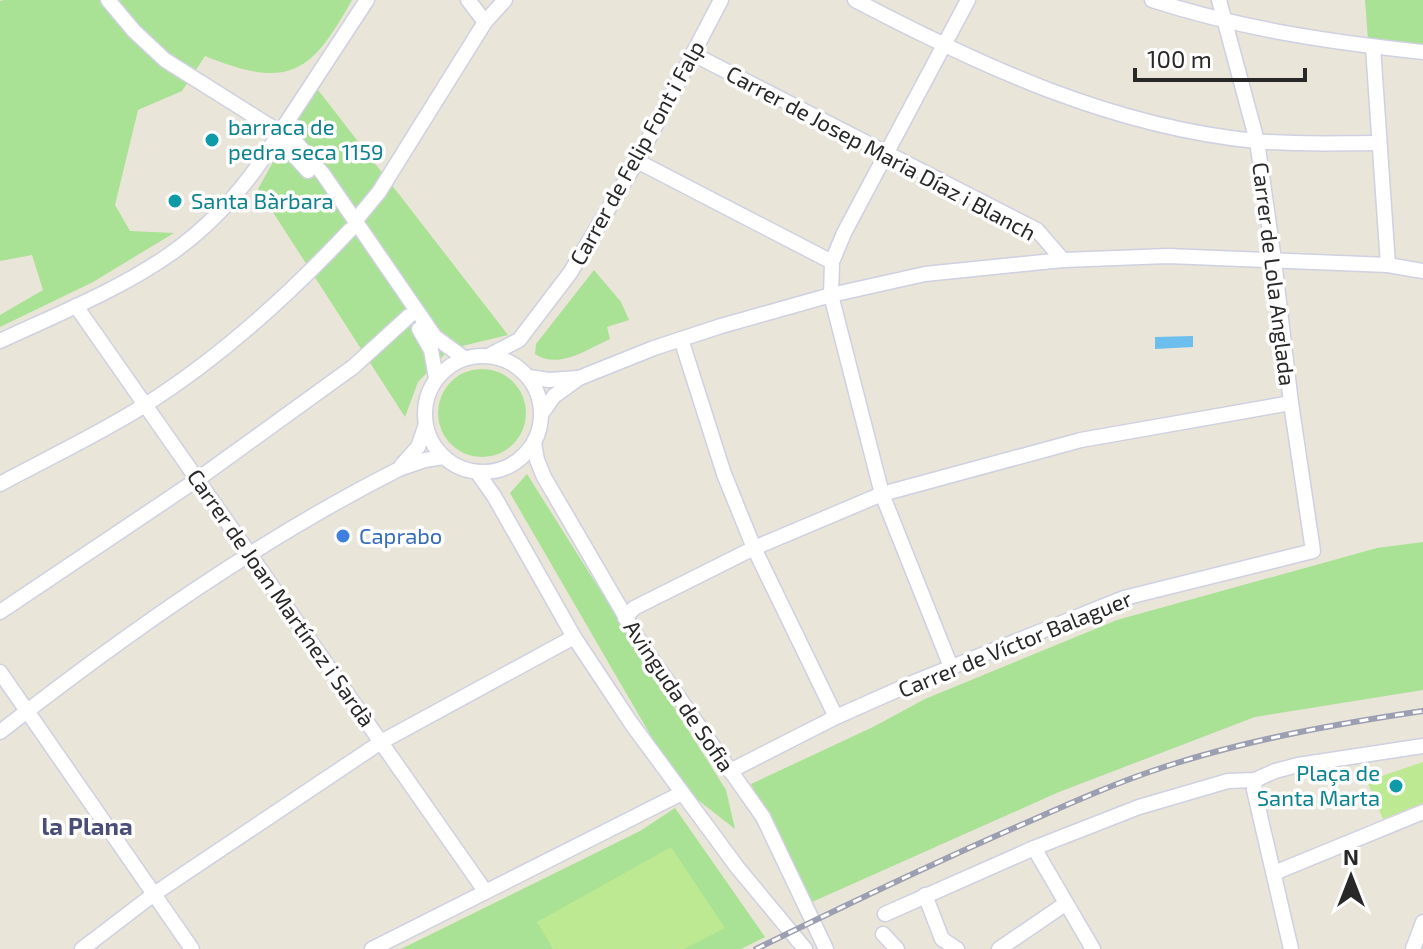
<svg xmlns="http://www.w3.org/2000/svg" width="1423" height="949" viewBox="0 0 1423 949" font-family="'Exo 2',sans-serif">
<rect width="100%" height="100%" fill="#eae5d9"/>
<g fill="#a9e195">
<path d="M4,0H352C311,74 289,90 205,56L182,91L138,110L115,205L130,231L174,233L93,282L0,327V315L43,290L32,255L0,261V1Z"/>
<path d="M1365,0H1423V46L1368,40Z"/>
<path d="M315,86L508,335L450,349L418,382L405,417L258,189Z"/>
<path d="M594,270L621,302L629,320L607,327L610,339C588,349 558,370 535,354L536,344Z"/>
<circle cx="482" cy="413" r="44"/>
<path d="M527,474L726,790L735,829L680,786L510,493Z"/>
<path d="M1423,542V690L1255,717L1059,792L812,902L751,784L873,727L925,699L1117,620L1377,548Z"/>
<path d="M675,808L765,937L741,949H401L640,831Z"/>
</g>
<g fill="#bce991">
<path d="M1423,762V803L1383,819L1367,781Z"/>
<path d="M671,847L725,928L684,949H553L537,922Z"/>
</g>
<path fill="#6cbfed" d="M1193,336V347L1155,349V337Z"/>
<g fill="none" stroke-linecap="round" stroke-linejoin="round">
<defs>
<g id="minor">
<path d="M108,0L134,31L165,60L273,128"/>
<path d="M468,0L485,22"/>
<path d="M855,0C981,66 1112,127 1256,141C1296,145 1338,143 1378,143"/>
<path d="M1152,0C1242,29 1329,42 1423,52"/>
<path d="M1373,47L1388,265"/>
<path d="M693,54L1037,230L1063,260"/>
<path d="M285,125L289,134L323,174L435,337L464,358"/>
<path d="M285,125L367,0"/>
<path d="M282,142L308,171"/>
<path d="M637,161L832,262"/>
<path d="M355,221L379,192L485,22L505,0"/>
<path d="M76,306L485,891"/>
<path d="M419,329L431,350L436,378"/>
<path d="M681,339L724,474L754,548L836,717"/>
<path d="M0,341C119,286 203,258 275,140"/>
<path d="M490,355L519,340L570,273L637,161L721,0"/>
<circle cx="483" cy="414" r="58"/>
<path d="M529,377L549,380L578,378"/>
<path d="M542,413L554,396L579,378L654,348L721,326L831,295L925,274L1063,260L1168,256L1388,265L1423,271"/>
<path d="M534,443L537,460L544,477L642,645L763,817L826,949"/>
<path d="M402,465L418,447L425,427"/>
<path d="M477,472L494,496L574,637L631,723L737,867L805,949"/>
<path d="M0,484C48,458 99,434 145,405C221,357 289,295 350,230"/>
<path d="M0,612L198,479L353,367L409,316"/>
<path d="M625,618L634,608L754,548L882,494L1081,440L1291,403"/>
<path d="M951,667L882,494L831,295L832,262L844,233L968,0"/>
<path d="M0,672L192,949"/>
<path d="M0,732C126,634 257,541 399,469L425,460L443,457"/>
<path d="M730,771L836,717L917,681L1124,598L1313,551L1291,403L1274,260L1257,141L1219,0"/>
<path d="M1255,780L1254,790L1291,949"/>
<path d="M1034,848L1093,949"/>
<path d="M1274,873L1423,812"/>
<path d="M925,895L942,939L957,949"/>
<path d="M885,914L1034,848L1139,807L1228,781L1255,780L1275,771L1298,765L1423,746"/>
<path d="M883,934L897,949"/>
<path d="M82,949L154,894L381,742L574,637"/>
<path d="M372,949L682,793"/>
<path d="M999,949L1065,904"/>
<path d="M1413,949L1423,922"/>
</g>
</defs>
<use href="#minor" stroke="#cfd0e1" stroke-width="17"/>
<use href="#minor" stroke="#fff" stroke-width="14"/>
<defs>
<path id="rail" d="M756,949C844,906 931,864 1021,825C1069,804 1117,782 1167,766C1251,739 1336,724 1423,711"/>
</defs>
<use href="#rail" stroke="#9c9eb2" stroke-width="6"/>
<use href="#rail" stroke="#fff" stroke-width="3" stroke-dasharray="9" stroke-linecap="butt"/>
</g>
<g fill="#0f9aa8" stroke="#fff" stroke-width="3">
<circle cx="212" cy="140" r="8"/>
<circle cx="175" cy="201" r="8"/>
<circle cx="1396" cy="786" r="8"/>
</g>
<circle fill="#3f7fe0" stroke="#fff" stroke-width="3" cx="343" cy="536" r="8"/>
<g text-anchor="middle" stroke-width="7" stroke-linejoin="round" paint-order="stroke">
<g font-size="22" fill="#0d838f" stroke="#fff" text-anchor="start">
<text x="228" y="135">barraca de<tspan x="228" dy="25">pedra seca 1159</tspan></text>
<text x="191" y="209">Santa Bàrbara</text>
<text x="1380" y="781" text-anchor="end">Plaça de<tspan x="1380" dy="25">Santa Marta</tspan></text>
</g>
<g font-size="22" fill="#282828" stroke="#fff">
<text transform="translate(637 153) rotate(-61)" y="8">Carrer de Felip Font i Falp</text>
<text transform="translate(881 153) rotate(28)" y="8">Carrer de Josep Maria Díaz i Blanch</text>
<text transform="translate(1274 274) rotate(83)" y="8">Carrer de Lola Anglada</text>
<text transform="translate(281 598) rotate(55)" y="8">Carrer de Joan Martínez i Sardà</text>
<text transform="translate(1015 644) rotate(-22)" y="8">Carrer de Víctor Balaguer</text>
<text transform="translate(679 696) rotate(56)" y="8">Avinguda de Sofia</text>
</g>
<g font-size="22" fill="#366cbe" stroke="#fff" text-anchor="start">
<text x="359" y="544">Caprabo</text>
</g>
<g font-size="24" font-weight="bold" fill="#494d78" stroke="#fff">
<text x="87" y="835">la Plana</text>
</g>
</g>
<g transform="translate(1351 877)" stroke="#ffffff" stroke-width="6" paint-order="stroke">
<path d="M0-6L14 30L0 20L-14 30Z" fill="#282828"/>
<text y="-12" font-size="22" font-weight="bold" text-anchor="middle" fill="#282828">N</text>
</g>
<path d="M1135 68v12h170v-12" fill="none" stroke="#282828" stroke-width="4"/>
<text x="1147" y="68" font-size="24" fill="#282828" stroke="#ffffff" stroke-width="6" paint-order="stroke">100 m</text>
</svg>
